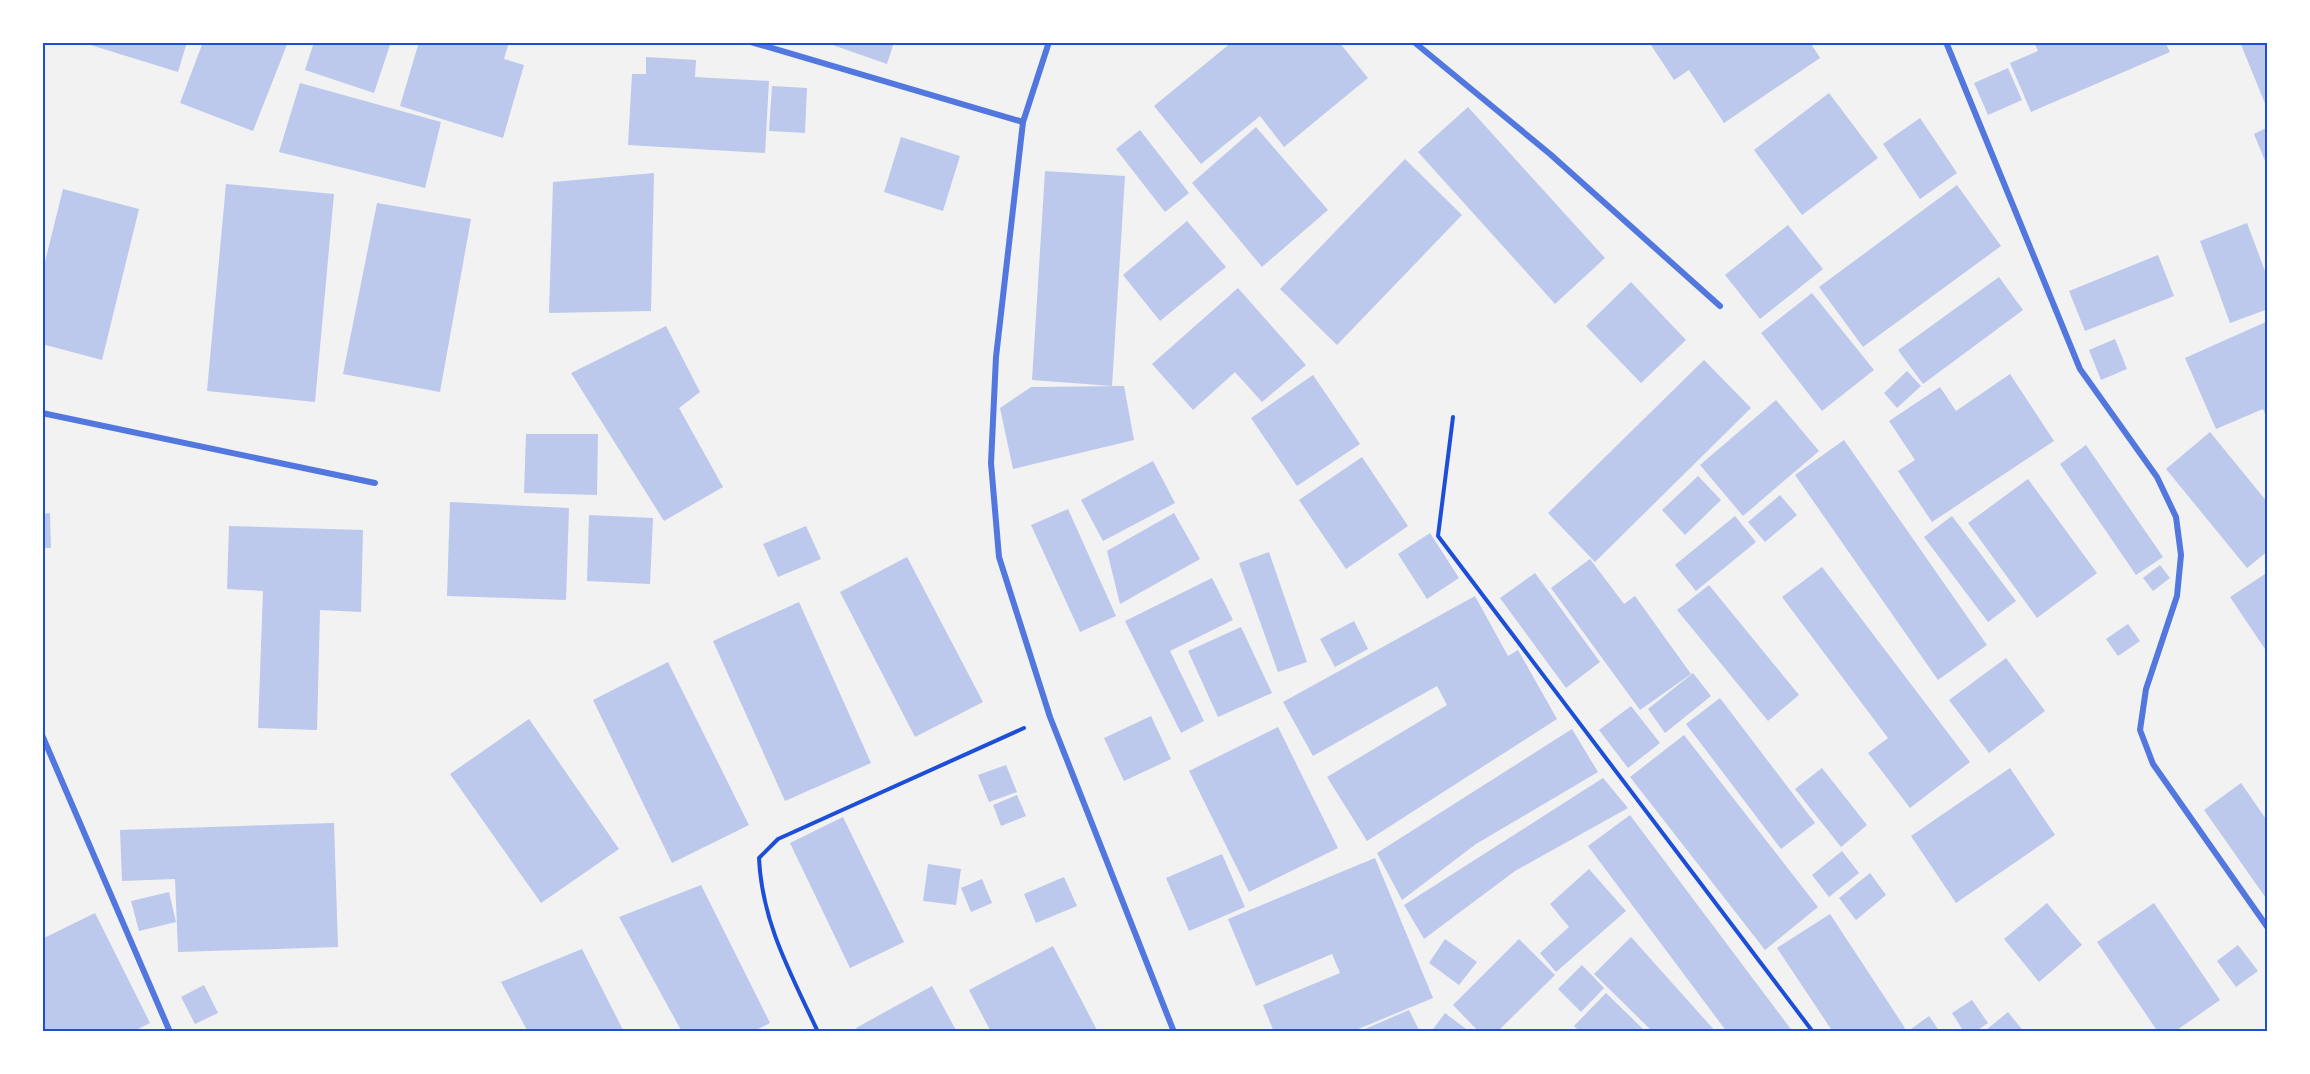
<svg xmlns="http://www.w3.org/2000/svg" width="2310" height="1074" viewBox="0 0 2310 1074" font-family="'DejaVu Sans',sans-serif">
<rect width="100%" height="100%" fill="#f2f2f2"/>
<g fill="#bdc9ec">
<path d="M81,42H187L178,72Z"/>
<path d="M203,42H288L253,131L180,103Z"/>
<path d="M314,42H391L374,93L305,70Z"/>
<path d="M419,42H509L504,59L524,65L503,138L400,106Z"/>
<path d="M824,42H894L887,64Z"/>
<path d="M1232,42H1339L1368,78L1284,147L1260,116L1201,164L1154,106Z"/>
<path d="M1649,42H1810L1820,58L1724,123L1689,70L1674,80Z"/>
<path d="M2034,42H2165L2170,52L2031,112L2010,63L2038,51Z"/>
<path d="M2240,42H2268V111Z"/>
<path d="M646,57L696,60L695,77L769,81L765,153L628,145L632,74H646Z"/>
<path d="M2008,68L2022,100L1988,115L1974,83Z"/>
<path d="M300,83L441,122L425,188L279,152Z"/>
<path d="M772,86L807,88L805,133L769,131Z"/>
<path d="M1829,93L1878,158L1802,215L1754,150Z"/>
<path d="M1468,107L1605,258L1555,304L1418,152Z"/>
<path d="M1920,118L1957,173L1920,199L1883,144Z"/>
<path d="M1256,127L1328,210L1262,267L1192,183Z"/>
<path d="M2268,127V168L2254,134Z"/>
<path d="M1140,130L1189,193L1165,212L1116,149Z"/>
<path d="M901,137L960,156L943,211L884,192Z"/>
<path d="M1405,159L1462,215L1337,345L1280,289Z"/>
<path d="M1045,171L1125,176L1112,386L1032,380Z"/>
<path d="M654,173L651,311L549,313L553,182Z"/>
<path d="M226,184L334,194L315,402L207,391Z"/>
<path d="M1957,185L2001,246L1863,347L1819,287Z"/>
<path d="M63,189L139,209L102,360L42,344V274Z"/>
<path d="M377,203L471,219L440,392L343,374Z"/>
<path d="M1187,221L1226,267L1160,321L1123,275Z"/>
<path d="M2247,223L2268,279V309L2230,323L2200,241Z"/>
<path d="M1788,225L1823,269L1760,319L1725,275Z"/>
<path d="M2158,255L2174,296L2085,331L2069,291Z"/>
<path d="M1999,277L2023,310L1923,384L1898,350Z"/>
<path d="M1631,282L1686,340L1641,383L1586,326Z"/>
<path d="M1238,288L1306,365L1262,402L1235,372L1193,410L1152,364Z"/>
<path d="M1812,293L1874,370L1822,411L1761,333Z"/>
<path d="M2268,321V421L2263,409L2216,429L2185,358Z"/>
<path d="M666,326L700,392L679,408L723,487L664,521L571,373Z"/>
<path d="M2115,339L2127,369L2101,380L2089,350Z"/>
<path d="M1704,360L1751,408L1595,562L1548,513Z"/>
<path d="M1907,371L1921,386L1897,408L1884,393Z"/>
<path d="M2010,374L2054,441L1932,522L1898,471L1915,460L1889,421L1940,387L1956,411Z"/>
<path d="M1313,375L1360,444L1297,486L1251,418Z"/>
<path d="M1124,386L1134,440L1013,469L1000,408L1031,387Z"/>
<path d="M1776,400L1819,451L1743,516L1700,465Z"/>
<path d="M2210,432L2268,503V551L2247,568L2166,469Z"/>
<path d="M526,434H598L597,495L524,493Z"/>
<path d="M1844,440L1987,645L1938,680L1795,475Z"/>
<path d="M2086,445L2163,557L2136,575L2060,464Z"/>
<path d="M1362,457L1408,526L1346,569L1299,500Z"/>
<path d="M1153,461L1175,503L1103,541L1081,500Z"/>
<path d="M1698,476L1721,500L1685,535L1662,510Z"/>
<path d="M2028,479L2097,573L2037,618L1968,523Z"/>
<path d="M1780,495L1797,515L1765,542L1748,522Z"/>
<path d="M450,502L569,508L566,600L447,596Z"/>
<path d="M1068,509L1116,616L1080,632L1031,525Z"/>
<path d="M50,513L51,548H42V514Z"/>
<path d="M1174,513L1200,559L1120,604L1107,551Z"/>
<path d="M589,515L653,518L650,584L587,581Z"/>
<path d="M1735,516L1756,542L1696,591L1675,565Z"/>
<path d="M1952,516L2016,601L1988,622L1924,537Z"/>
<path d="M229,526L363,530L361,612L320,610L317,730L258,728L263,591L227,589Z"/>
<path d="M806,526L821,559L778,577L763,544Z"/>
<path d="M1430,533L1459,578L1427,599L1398,554Z"/>
<path d="M1269,552L1307,662L1278,672L1239,563Z"/>
<path d="M907,557L983,702L915,737L840,592Z"/>
<path d="M1590,559L1624,604L1635,596L1691,674L1640,710L1551,588Z"/>
<path d="M2160,565L2170,578L2153,591L2143,578Z"/>
<path d="M1822,567L1970,762L1910,808L1868,753L1888,738L1782,597Z"/>
<path d="M2268,572V651L2267,652L2230,597Z"/>
<path d="M1535,573L1600,662L1566,688L1500,598Z"/>
<path d="M1212,578L1233,620L1170,651L1204,721L1181,733L1125,621Z"/>
<path d="M1709,585L1799,695L1768,721L1677,610Z"/>
<path d="M1475,596L1508,656L1518,650L1557,719L1367,841L1327,777L1447,705L1437,686L1313,756L1283,702Z"/>
<path d="M799,602L871,763L785,801L713,641Z"/>
<path d="M1354,621L1368,649L1335,667L1320,639Z"/>
<path d="M2128,624L2140,641L2118,656L2106,639Z"/>
<path d="M1241,627L1272,693L1218,717L1188,651Z"/>
<path d="M2006,658L2045,711L1989,753L1949,700Z"/>
<path d="M668,662L749,825L672,863L593,700Z"/>
<path d="M1693,673L1711,696L1665,733L1648,709Z"/>
<path d="M1720,698L1815,823L1781,849L1686,724Z"/>
<path d="M1631,706L1660,743L1628,768L1599,730Z"/>
<path d="M1151,716L1171,759L1124,781L1104,738Z"/>
<path d="M529,719L619,849L541,903L450,774Z"/>
<path d="M1278,727L1338,848L1249,892L1189,771Z"/>
<path d="M1572,729L1598,772L1476,844L1402,900L1377,853Z"/>
<path d="M1684,735L1818,907L1765,950L1630,777Z"/>
<path d="M1006,765L1017,792L989,802L978,775Z"/>
<path d="M1822,768L1867,825L1841,847L1795,789Z"/>
<path d="M2010,768L2055,835L1956,903L1911,836Z"/>
<path d="M1603,778L1628,808L1515,871L1424,939L1404,905Z"/>
<path d="M2241,783L2268,822V901L2204,810Z"/>
<path d="M1017,795L1026,816L1001,826L993,805Z"/>
<path d="M1630,815L1793,1032H1727L1588,846Z"/>
<path d="M843,817L904,942L850,968L790,843Z"/>
<path d="M334,823L338,947L178,952L175,879L122,881L120,830Z"/>
<path d="M1842,851L1859,873L1829,897L1812,875Z"/>
<path d="M1222,854L1245,907L1189,931L1166,878Z"/>
<path d="M1375,858L1433,998L1351,1032H1274L1263,1005L1340,973L1332,954L1256,986L1228,919Z"/>
<path d="M928,864L961,869L956,905L923,901Z"/>
<path d="M1589,869L1626,911L1556,972L1540,953L1569,927L1550,904Z"/>
<path d="M1870,873L1886,895L1856,920L1839,898Z"/>
<path d="M1064,877L1077,906L1036,923L1024,894Z"/>
<path d="M982,879L992,903L971,912L961,888Z"/>
<path d="M701,885L770,1023L752,1032H682L619,917Z"/>
<path d="M169,892L176,922L139,931L131,901Z"/>
<path d="M2047,903L2082,945L2039,982L2004,939Z"/>
<path d="M2154,903L2220,1000L2174,1032H2158L2097,942Z"/>
<path d="M95,913L150,1023L132,1032H42V939Z"/>
<path d="M1830,914L1905,1028L1899,1032H1833L1777,948Z"/>
<path d="M1631,937L1716,1032H1653L1594,974Z"/>
<path d="M1445,939L1477,962L1459,985L1429,963Z"/>
<path d="M1519,939L1555,975L1497,1032H1479L1453,1005Z"/>
<path d="M2238,945L2258,971L2236,987L2217,961Z"/>
<path d="M1053,946L1098,1032H991L969,990Z"/>
<path d="M582,949L624,1032H528L501,982Z"/>
<path d="M1582,965L1604,988L1581,1012L1558,989Z"/>
<path d="M204,985L218,1013L195,1024L181,997Z"/>
<path d="M932,986L957,1032H859L856,1028Z"/>
<path d="M1606,993L1646,1032H1580L1574,1026Z"/>
<path d="M1972,1000L1988,1023L1975,1032H1964L1952,1013Z"/>
<path d="M1409,1010L1420,1032H1358Z"/>
<path d="M2008,1012L2024,1032H1988L1986,1030Z"/>
<path d="M1445,1013L1470,1032H1431Z"/>
<path d="M1929,1016L1940,1032H1907Z"/>
</g>
<g fill="none" stroke-linecap="round" stroke-linejoin="round">
<g stroke="#1d4ed8" stroke-width="4">
<path d="M1453,417L1438,536L1813,1032"/>
<path d="M818,1032C791,974 762,923 759,858L778,839L1024,728"/>
</g>
<g stroke="#5277de" stroke-width="6">
<path d="M751,42L1023,122"/>
<path d="M1049,42L1023,122L996,357L991,463L999,557L1050,717L1174,1032"/>
<path d="M1414,42L1550,154L1720,306"/>
<path d="M1946,42L2080,369L2157,477L2176,517L2181,555L2177,596L2146,689L2140,730L2153,764L2268,928"/>
<path d="M42,413L375,483"/>
<path d="M42,735L170,1032"/>
</g>
</g>
<rect width="2310" height="1074" fill="none" stroke="#ffffff" stroke-width="87"/>
<rect x="44" y="44" width="2222" height="986" fill="none" stroke="#1d4ed8" stroke-width="2"/>
</svg>
